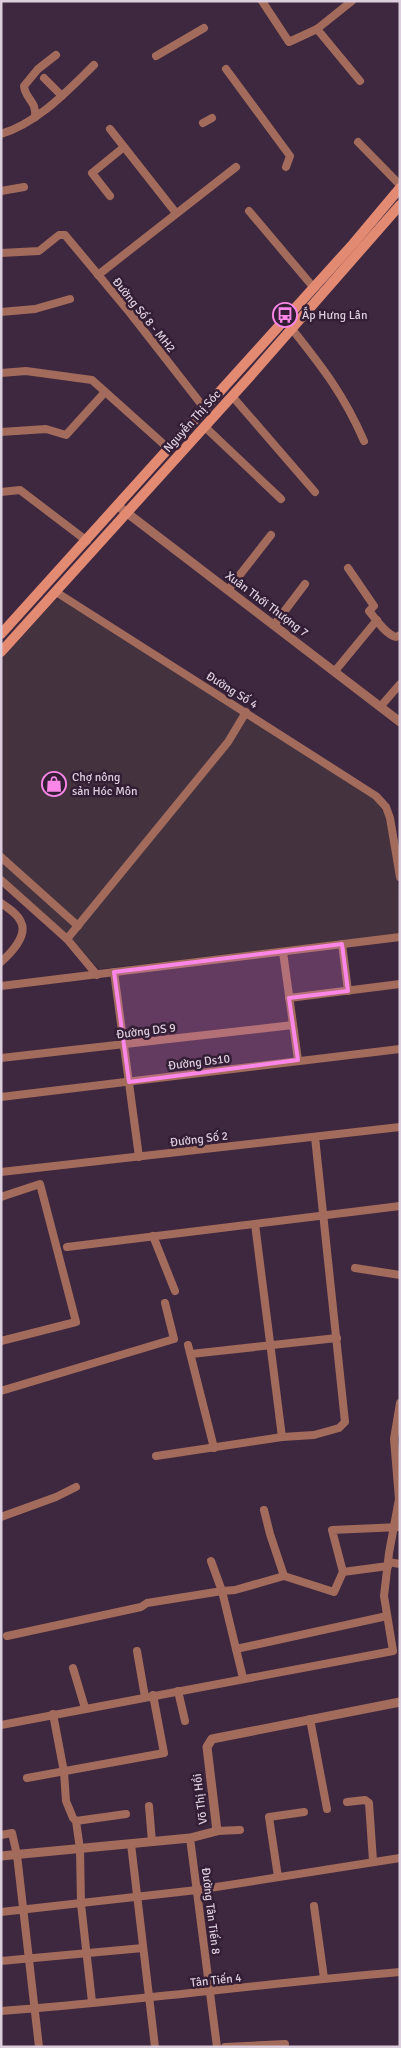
<svg xmlns="http://www.w3.org/2000/svg" width="401" height="2048" viewBox="0 0 401 2048" font-family="Signika,sans-serif">
<rect width="100%" height="100%" fill="#3e283f"/>
<path fill="#44333e" d="M61,600L374,799L385,814L395,860L400,906V934L99,969L66,933L1,876V660L54,601Z"/>
<g fill="none" stroke-linecap="round" stroke-linejoin="round">
<g stroke="#a36b5c" stroke-width="8">
<path d="M262,1L289,42L317,29L360,81"/>
<path d="M317,29L352,1"/>
<path d="M156,56L204,28"/>
<path d="M226,69L290,156L286,167"/>
<path d="M44,78L62,96"/>
<path d="M35,117C37,101 25,99 24,86L38,69L56,55"/>
<path d="M203,123L212,118"/>
<path d="M110,129L176,213"/>
<path d="M1,134C38,123 67,91 94,65"/>
<path d="M358,142L400,185"/>
<path d="M1,191L24,187"/>
<path d="M110,196L92,173L124,147"/>
<path d="M249,211L314,288"/>
<path d="M1,253L39,251L59,235H65L130,313L205,409"/>
<path d="M98,275L236,167"/>
<path d="M1,312L35,309L70,299"/>
<path d="M292,329C323,368 344,395 364,441"/>
<path d="M1,373L26,371L92,380L169,449"/>
<path d="M232,396L315,492"/>
<path d="M204,426L281,499"/>
<path d="M1,432L46,429L66,435L105,392"/>
<path d="M1,492L20,490L87,541"/>
<path d="M348,568L374,606L369,611C376,619 385,634 396,637L400,635"/>
<path d="M228,590L271,535"/>
<path d="M56,592L376,796L386,807L390,818L400,877"/>
<path d="M274,625L305,584"/>
<path d="M335,671L377,620"/>
<path d="M380,707L400,684"/>
<path d="M1,857L78,926"/>
<path d="M1,880L67,939L97,975"/>
<path d="M1,903C8,908 18,914 21,922C28,936 10,954 1,962"/>
<path d="M67,939L228,742L246,712"/>
<path d="M342,944L348,991"/>
<path d="M283,952L298,1060"/>
<path d="M114,972L139,1157"/>
<path d="M1,986L400,937"/>
<path d="M289,998L400,984"/>
<path d="M1,1058L293,1025"/>
<path d="M1,1097L400,1049"/>
<path d="M1,1172L400,1127"/>
<path d="M1,1197L40,1184L76,1322L1,1341"/>
<path d="M255,1224L282,1437"/>
<path d="M153,1236L175,1291"/>
<path d="M67,1247L400,1206"/>
<path d="M355,1268L400,1275"/>
<path d="M188,1345L214,1448"/>
<path d="M191,1354L337,1338"/>
<path d="M1,1391L174,1339L165,1303"/>
<path d="M156,1456L282,1437L314,1435L339,1428L345,1422L315,1137"/>
<path d="M1,1517L56,1497L76,1487"/>
<path d="M388,1562L400,1564"/>
<path d="M388,1566L343,1572L332,1530L400,1527"/>
<path d="M284,1576L334,1592L343,1572"/>
<path d="M7,1636L141,1607L147,1603L222,1591L211,1561"/>
<path d="M236,1649L387,1616"/>
<path d="M137,1651L145,1697"/>
<path d="M73,1668L85,1708"/>
<path d="M243,1678L222,1591L235,1590L284,1576L270,1534L264,1510"/>
<path d="M178,1691L185,1721"/>
<path d="M53,1714L64,1772L66,1801L73,1818L76,1821"/>
<path d="M310,1719L327,1809"/>
<path d="M1,1725L393,1651L384,1596L389,1553L399,1499L394,1439L400,1403"/>
<path d="M27,1778L164,1753L153,1695"/>
<path d="M347,1802L365,1800L369,1803L373,1861"/>
<path d="M149,1806L152,1842"/>
<path d="M217,1831L240,1830"/>
<path d="M1,1835L12,1833L17,1855L39,2047"/>
<path d="M190,1838L217,2047"/>
<path d="M131,1844L155,2047"/>
<path d="M278,1877L269,1817L304,1812"/>
<path d="M314,1906L324,1978"/>
<path d="M1,1912L197,1890L400,1858"/>
<path d="M1,1961L143,1948"/>
<path d="M92,2002L81,1904L80,1849L76,1821L126,1814"/>
<path d="M1,2011C134,2001 267,1983 400,1972"/>
<path d="M225,2047L285,2044"/>
</g>
<g stroke="#a36b5c" stroke-width="9">
<path d="M118,506L400,722"/>
<path d="M1,1856L190,1838L217,1831L207,1747L212,1739L400,1702"/>
</g>
<g stroke="#e38a72" stroke-width="10">
<path d="M1,634L353,244L400,188"/>
<path d="M1,652L253,373L400,205"/>
</g>
</g>
<path fill="#fa87e7" fill-opacity="0.2" stroke="#fa87e7" stroke-width="4" stroke-linejoin="round" d="M342,944L348,991L289,998L298,1060L129,1082L114,972Z"/>
<defs>
<symbol id="bus-ring" viewBox="-11 -11 22 22"><circle r="9.5" fill="#331e35" stroke="#fa87e7" stroke-width="1.5"/><path d="M-5-6H5V4H4V6H2V4H-2V6H-4V4H-5ZM-3.5-4V0h7V-4ZM-3.5 1.2v1.5H-2V1.2ZM2 1.2v1.5H3.5V1.2Z" fill="#fa87e7"/></symbol>
<symbol id="shop-ring" viewBox="-11 -11 22 22"><circle r="9.5" fill="#331e35" stroke="#fa87e7" stroke-width="1.5"/><path d="M-5-2.5h2.3a2.7 3.5 0 0 1 5.4 0H5L5.5 6h-11ZM-1.5-2.5h3a1.5 2.3 0 0 0-3 0Z" fill="#fa87e7"/></symbol>
</defs>
<g fill-rule="evenodd">
<use href="#bus-ring" x="271" y="301" width="28" height="28"/>
<use href="#shop-ring" x="40" y="770" width="28" height="28"/>
</g>
<g text-anchor="middle" stroke-width="5" stroke-linejoin="round" paint-order="stroke">
<g font-size="12" fill="#dccedd" stroke="#331e35">
<text transform="translate(144 315) rotate(51)" y="4">Đường Số 8 - MH2</text>
<text transform="translate(192 421) rotate(-48)" y="4">Nguyễn Thị Sóc</text>
<text transform="translate(267 604) rotate(37)" y="4">Xuân Thới Thượng 7</text>
<text transform="translate(232 690) rotate(32)" y="4">Đường Số 4</text>
<text transform="translate(146 1031) rotate(-7)" y="4">Đường DS 9</text>
<text transform="translate(199 1062) rotate(-7)" y="4">Đường Ds10</text>
<text transform="translate(199 1139) rotate(-7)" y="4">Đường Số 2</text>
<text transform="translate(200 1799) rotate(-97)" y="4">Võ Thị Hồi</text>
<text transform="translate(211 1911) rotate(83)" y="4">Đường Tân Tiến 8</text>
<text transform="translate(216 1980) rotate(-6)" y="4">Tân Tiến 4</text>
</g>
<g font-size="12" fill="#dccedd" stroke="#331e35" text-anchor="start">
<text x="302" y="319">Ấp Hưng Lân</text>
<text x="72" y="781">Chợ nông<tspan x="72" dy="14">sản Hóc Môn</tspan></text>
</g>
</g>
<rect width="401" height="2048" fill="none" stroke="#dccedd" stroke-width="5"/>
</svg>
